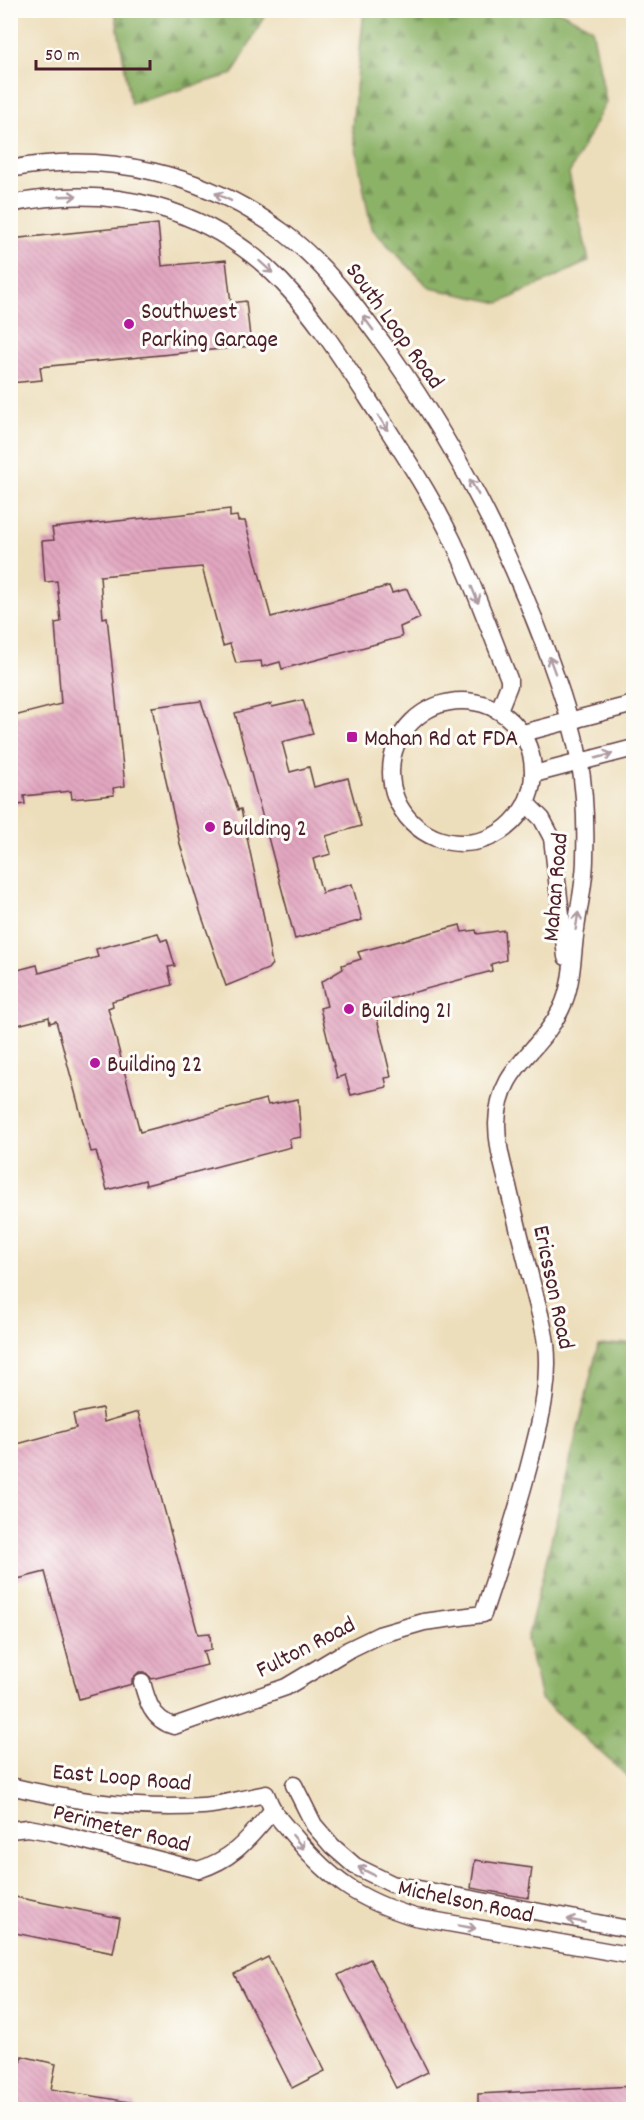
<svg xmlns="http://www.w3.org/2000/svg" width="644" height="2120" viewBox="0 0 644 2120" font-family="Dekko,sans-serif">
<defs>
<pattern id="forest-firs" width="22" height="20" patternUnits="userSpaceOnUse" patternTransform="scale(1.5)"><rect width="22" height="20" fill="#8cb268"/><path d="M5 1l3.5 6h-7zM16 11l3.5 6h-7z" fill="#749056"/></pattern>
<pattern id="building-back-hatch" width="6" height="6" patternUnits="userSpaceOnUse" patternTransform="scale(1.5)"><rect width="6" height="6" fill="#e2a6c0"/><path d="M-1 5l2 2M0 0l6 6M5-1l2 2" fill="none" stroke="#c38ea5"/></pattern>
</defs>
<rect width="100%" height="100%" fill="#fdfcf7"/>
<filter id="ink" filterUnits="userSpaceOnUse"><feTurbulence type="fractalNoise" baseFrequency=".0167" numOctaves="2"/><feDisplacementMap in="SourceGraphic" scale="12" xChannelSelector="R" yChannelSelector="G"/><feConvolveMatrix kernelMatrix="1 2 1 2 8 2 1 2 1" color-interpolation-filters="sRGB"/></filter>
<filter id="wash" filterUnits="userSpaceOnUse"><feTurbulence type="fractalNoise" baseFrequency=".008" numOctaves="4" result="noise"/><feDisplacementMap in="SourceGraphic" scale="24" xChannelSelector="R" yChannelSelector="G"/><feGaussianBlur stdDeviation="1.35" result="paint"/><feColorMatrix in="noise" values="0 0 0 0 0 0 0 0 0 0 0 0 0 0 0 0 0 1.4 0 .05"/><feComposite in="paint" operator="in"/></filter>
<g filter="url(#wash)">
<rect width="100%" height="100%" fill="#eddebb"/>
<g fill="url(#forest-firs)" stroke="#6b684a" stroke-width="1.5">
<path d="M115,11V10L267,11L233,74L131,104Z"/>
<path d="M364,11H559L592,28L606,102L569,174L589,261L500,303L430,288L371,228L352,127Z"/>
<path d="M633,1342H634L633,1781L541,1699L527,1640L598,1346Z"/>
</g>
<g id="blocks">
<g fill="url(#building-back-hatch)">
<path d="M158,224L162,266L226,260L231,303L246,301L251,346L40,367L42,380L10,383V239Z"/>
<path d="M230,509V517L237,516L238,521H245L271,617L389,586L392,593L407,589L420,618L400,627L402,637L282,669L280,662L262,667L261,661L236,663L230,644L223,646L202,567L100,576L103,618L107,617L125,786L113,788L114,795L72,799L71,791L24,796L25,804L10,806V717L61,704L55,623L61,622L57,581L45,582L42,541L54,540L52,528Z"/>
<path d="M303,700L313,734L282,742L290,772L309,767L314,787L348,778L361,826L326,836L331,854L313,859L322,893L352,884L362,920L295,939L235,713L271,704L272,707Z"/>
<path d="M201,701L238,810L241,809L263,913L272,964L268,969L226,986L201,914L180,844L165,776L152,707Z"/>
<path d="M460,925L462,932L476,930L477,934L504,930L506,960L491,964L492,971L382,1001L383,1006L375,1010L391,1077L385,1078L387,1087L351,1095L345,1075L337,1078L320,1008L327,1006L321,982L343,969L342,965L361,959L358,952Z"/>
<path d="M158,933L161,941L167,939L175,966L168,967L172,985L112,1001L113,1006L108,1008L140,1132L266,1099L268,1105L298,1099L301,1137L289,1139L291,1147L146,1185L145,1180L107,1190L96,1151L91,1152L56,1021L50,1023L49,1017L10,1027V972L37,965L39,973L98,957L96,949Z"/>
<path d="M102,1408L104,1422L138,1412L198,1634L210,1633L211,1650L203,1651L207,1665L152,1679L145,1672H139L132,1679V1684L79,1699L45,1572L10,1581V1446L76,1428L73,1414Z"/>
<path d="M475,1860L532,1868L528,1898L471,1888Z"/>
<path d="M10,1896L120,1918L113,1953L10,1932Z"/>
<path d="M268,1957L325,2071L292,2088L234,1974Z"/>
<path d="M370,1959L428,2072L396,2088L338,1975Z"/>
<path d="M22,2056L56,2064L51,2089L136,2103L135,2109H11Z"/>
<path d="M633,2086V2109H478V2094Z"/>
</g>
</g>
</g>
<g filter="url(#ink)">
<use href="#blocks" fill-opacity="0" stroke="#623c41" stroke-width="1.5"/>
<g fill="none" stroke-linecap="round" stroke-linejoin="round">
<defs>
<g id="minor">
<path d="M10,169C106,150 205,174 283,232C327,265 358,309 390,353C455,445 506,542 545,647C559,684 572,721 579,759C585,790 586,826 585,858C585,882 579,905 576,929C572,955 573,985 561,1009C540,1053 498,1067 497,1124C497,1146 503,1165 508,1186C516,1221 525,1256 534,1291C538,1308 544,1326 546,1344C550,1380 542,1415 533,1450C519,1506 501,1560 483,1614L424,1622L379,1635L348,1650L286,1687L174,1726C152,1720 147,1701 142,1682"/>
<path d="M10,204C110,183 208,206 281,281C314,315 341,357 367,397C397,444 429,491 453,541C474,586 491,633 509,679V685L499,710"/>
<circle cx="462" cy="772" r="71"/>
<path d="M523,733L634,704"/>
<path d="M534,774L634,748"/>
<path d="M526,803L542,819L552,838L566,957"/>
<path d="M294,1785L314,1825L332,1846L355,1866L392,1884L634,1930"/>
<path d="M10,1786C72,1801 139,1810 202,1806C223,1805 245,1798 266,1794C273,1814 281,1821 294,1836C332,1881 359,1900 415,1917L634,1956"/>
<path d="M10,1830L28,1828L51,1832L198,1870C234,1859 248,1839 272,1811"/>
</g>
</defs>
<use href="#minor" stroke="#623c41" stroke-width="19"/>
<use href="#minor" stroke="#fff" stroke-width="16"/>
</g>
<defs><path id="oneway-shaft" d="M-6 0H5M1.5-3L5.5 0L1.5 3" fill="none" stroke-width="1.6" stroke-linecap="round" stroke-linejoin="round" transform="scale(1.5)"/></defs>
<g stroke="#ae9aa0">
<use href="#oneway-shaft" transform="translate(68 196) rotate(-2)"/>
<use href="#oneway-shaft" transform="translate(223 197) rotate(-154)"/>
<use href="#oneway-shaft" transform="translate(266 267) rotate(42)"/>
<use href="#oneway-shaft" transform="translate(368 323) rotate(-126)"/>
<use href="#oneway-shaft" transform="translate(383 423) rotate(57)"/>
<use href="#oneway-shaft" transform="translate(474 487) rotate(-119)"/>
<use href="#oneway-shaft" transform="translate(475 595) rotate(68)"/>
<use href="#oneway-shaft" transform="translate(552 665) rotate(-110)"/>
<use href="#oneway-shaft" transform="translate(604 756) rotate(-15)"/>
<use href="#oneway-shaft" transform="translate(577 921) rotate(-81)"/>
<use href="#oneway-shaft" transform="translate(298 1842) rotate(51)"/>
<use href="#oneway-shaft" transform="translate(366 1871) rotate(-153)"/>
<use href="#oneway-shaft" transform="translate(576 1921) rotate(-169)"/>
<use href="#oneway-shaft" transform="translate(467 1927) rotate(10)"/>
</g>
</g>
<g fill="#b5179e" stroke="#fdfcf7" stroke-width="2">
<circle cx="129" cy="324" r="6"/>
<rect x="346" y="731" width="12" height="12" rx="3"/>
<circle cx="210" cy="827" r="6"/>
<circle cx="349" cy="1009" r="6"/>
<circle cx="95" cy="1063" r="6"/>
</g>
<g text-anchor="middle" stroke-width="6" stroke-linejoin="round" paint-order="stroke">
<g font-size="24" fill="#4a1f2b" stroke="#fdfcf7" text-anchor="start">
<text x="141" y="318">Southwest<tspan x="141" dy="28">Parking Garage</tspan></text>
<text x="364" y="745">Mahan Rd at FDA</text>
<text x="222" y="835">Building 2</text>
<text x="361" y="1017">Building 21</text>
<text x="107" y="1071">Building 22</text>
</g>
<g font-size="24" fill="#4a1f2b" stroke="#fdfcf7">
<text transform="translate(396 325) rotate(54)" y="8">South Loop Road</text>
<text transform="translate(554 887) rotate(-85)" y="8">Mahan Road</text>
<text transform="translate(555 1287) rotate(78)" y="8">Ericsson Road</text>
<text transform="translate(305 1646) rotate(-27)" y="8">Fulton Road</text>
<text transform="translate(122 1776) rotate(5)" y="8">East Loop Road</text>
<text transform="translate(122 1827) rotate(14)" y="8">Perimeter Road</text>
<text transform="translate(466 1900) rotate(12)" y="8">Michelson Road</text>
</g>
</g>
<rect width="644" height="2120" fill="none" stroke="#fdfcf7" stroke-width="36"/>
<path d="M36 60v9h114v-9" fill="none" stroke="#4a1f2b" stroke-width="3"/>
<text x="45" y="60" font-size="18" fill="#4a1f2b" stroke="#fdfcf7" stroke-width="4.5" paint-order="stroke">50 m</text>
</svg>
